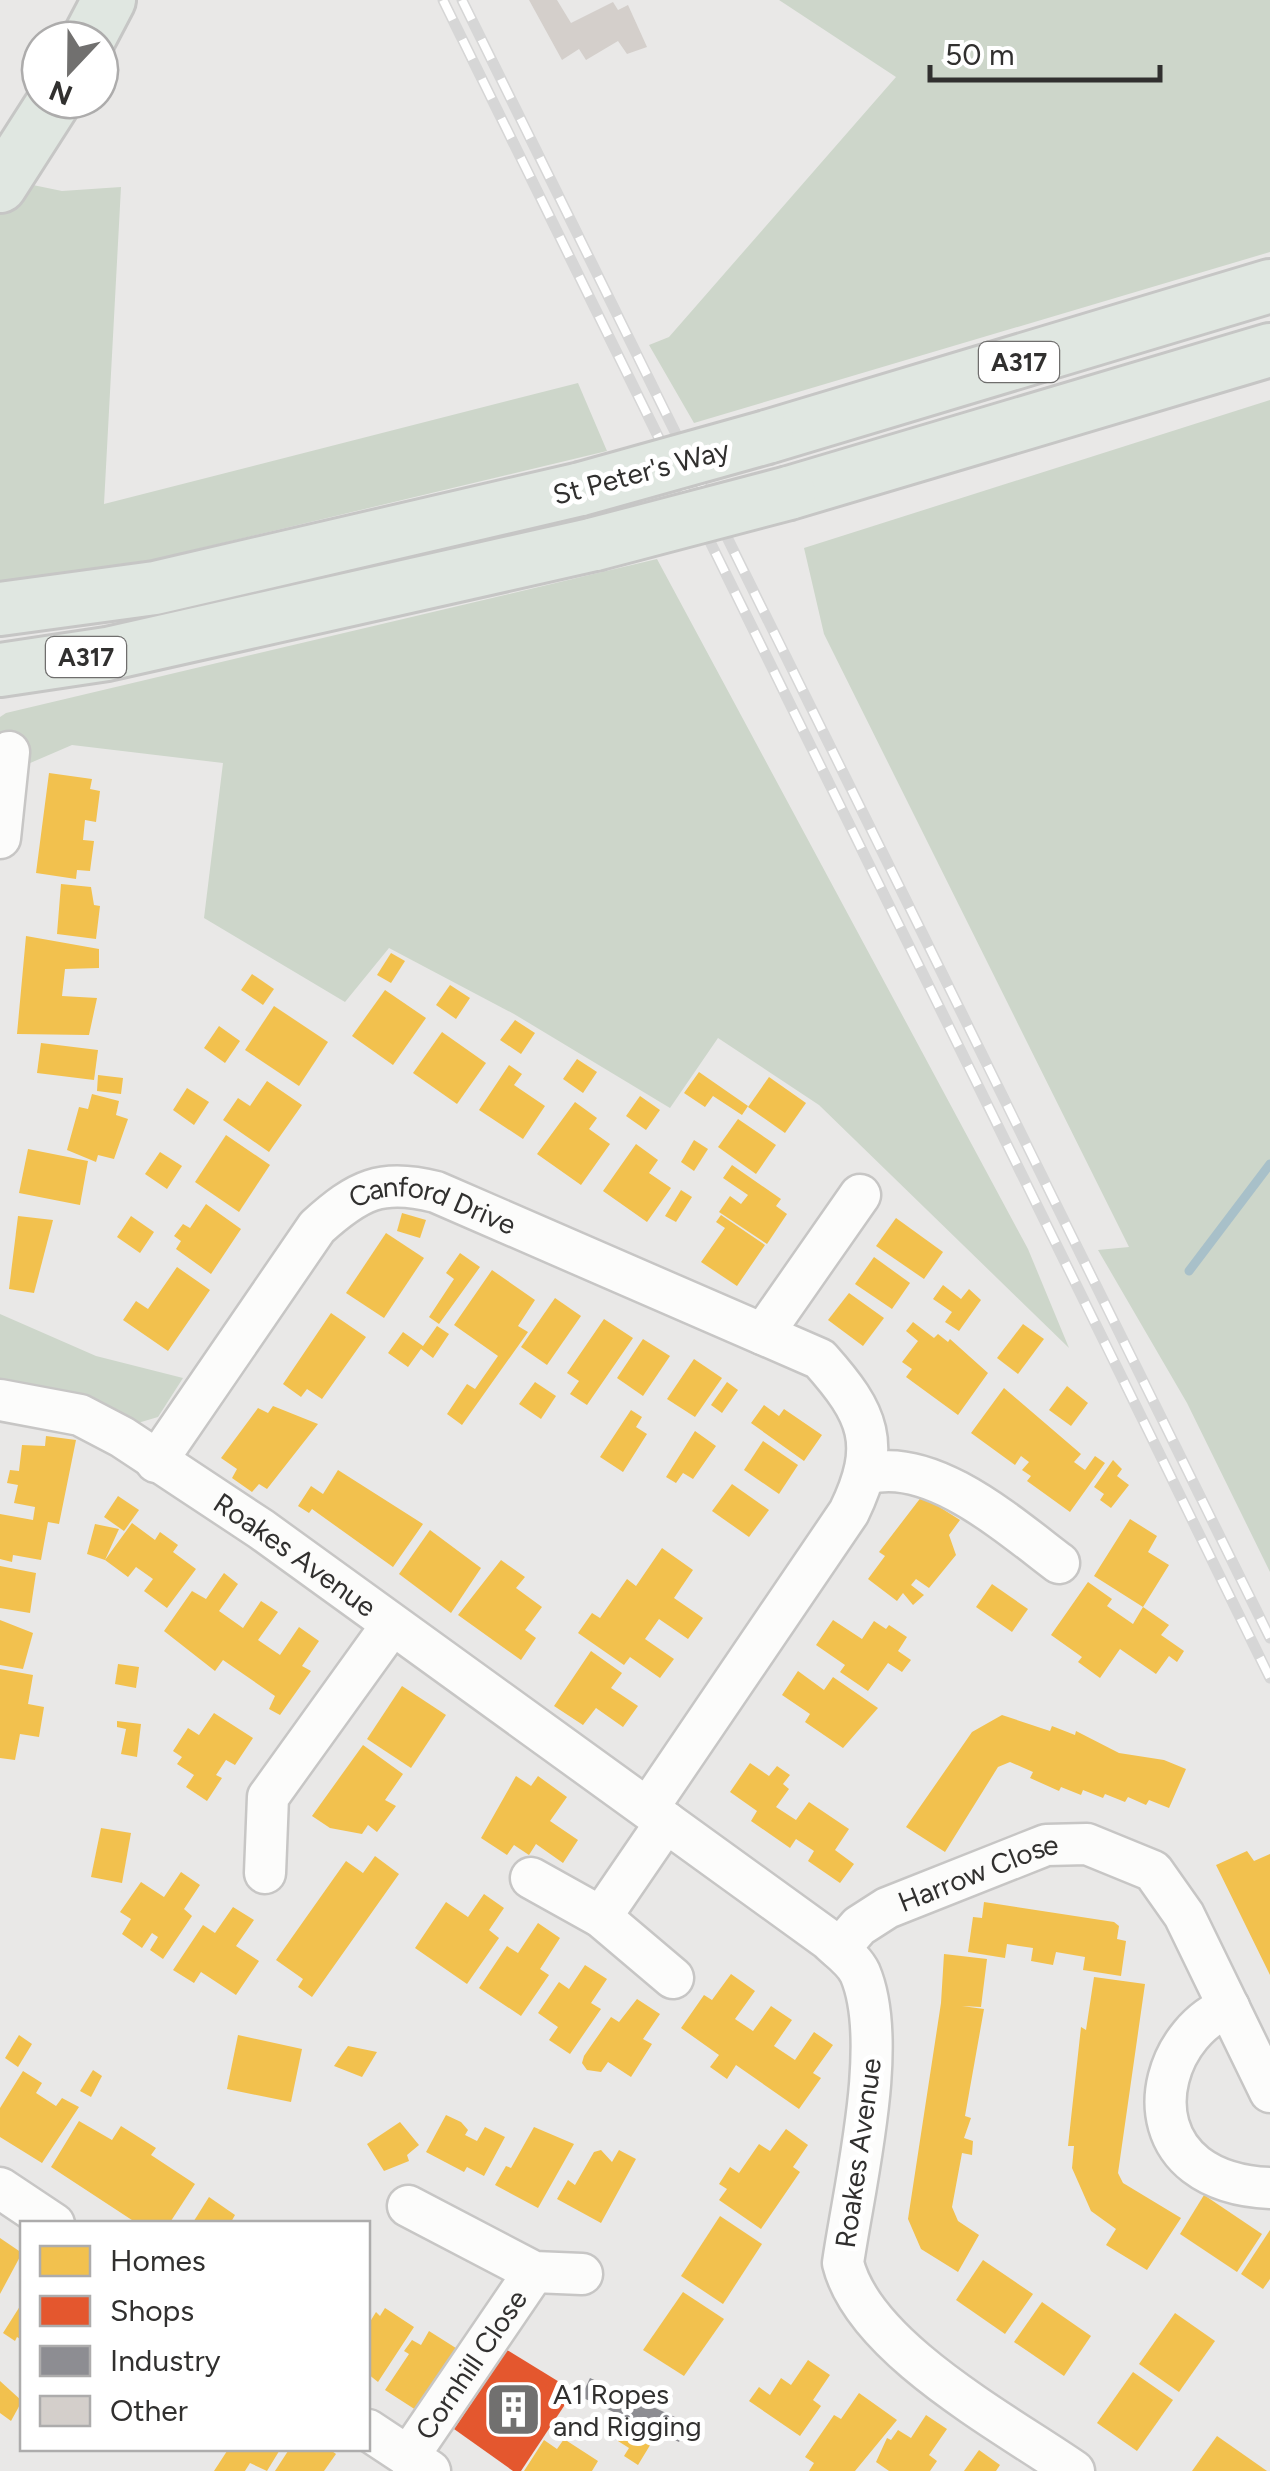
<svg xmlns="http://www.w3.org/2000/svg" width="1270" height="2471" viewBox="0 0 1270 2471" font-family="Figtree,sans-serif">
<rect width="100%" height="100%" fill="#e9e8e7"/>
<g fill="#cdd6ca">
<path d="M779,0H1270V252L694,423L649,345L669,337L896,77Z"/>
<path d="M28,184L62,191L121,187L104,504L578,383L607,451L43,586L0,584V214Z"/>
<path d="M1270,400V1572L1187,1403L1098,1250L1129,1247L824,634L804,548Z"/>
<path d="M657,559L1028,1249L1069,1348L819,1105L718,1038L670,1108L514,1014L389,948L345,1002L204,918L223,763L72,745L0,776V717L6,713Z"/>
<path d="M0,1314L96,1356L183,1378L158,1417L131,1425L0,1382Z"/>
</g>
<g fill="#f2c14e">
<path d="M49,773L92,779L90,789L100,791L96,822L85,820L83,840L94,841L90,871L77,870L76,879L36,873Z"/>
<path d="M61,884L91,887L94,905L100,906L96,939L57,934Z"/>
<path d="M26,936L99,949V968L65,969L62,996L97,998L89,1035L17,1034Z"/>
<path d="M391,953L405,961L391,983L377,975Z"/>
<path d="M252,974L274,989L263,1005L241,990Z"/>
<path d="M450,985L470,998L456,1019L436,1005Z"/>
<path d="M385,990L426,1018L393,1065L352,1036Z"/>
<path d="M274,1006L328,1042L299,1086L245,1050Z"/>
<path d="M515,1020L535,1033L521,1054L500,1040Z"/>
<path d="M219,1026L240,1041L225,1063L204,1048Z"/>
<path d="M442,1032L486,1063L457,1104L413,1073Z"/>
<path d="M41,1043L98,1050L94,1080L37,1073Z"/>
<path d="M577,1059L597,1072L583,1093L563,1079Z"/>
<path d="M509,1065L522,1074L514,1085L545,1106L523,1139L479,1110Z"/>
<path d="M699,1072L748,1106L742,1115L713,1096L705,1107L684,1093Z"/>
<path d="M98,1075L123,1078L121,1094L97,1091Z"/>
<path d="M769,1077L806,1103L785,1133L748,1107Z"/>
<path d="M267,1081L302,1105L269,1152L223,1120L238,1098L250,1106Z"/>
<path d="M187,1088L209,1102L194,1125L173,1110Z"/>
<path d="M92,1094L119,1101L116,1115L128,1119L114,1159L98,1155L96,1162L67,1150L79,1107L88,1109Z"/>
<path d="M640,1096L660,1110L646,1130L626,1116Z"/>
<path d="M575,1102L597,1118L589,1129L610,1144L581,1185L537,1154Z"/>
<path d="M738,1119L776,1145L756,1174L718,1147Z"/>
<path d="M226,1135L270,1165L239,1212L195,1182Z"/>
<path d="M694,1140L708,1149L694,1171L681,1162Z"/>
<path d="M636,1144L658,1160L649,1173L671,1188L647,1222L603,1191Z"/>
<path d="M28,1149L88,1161L80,1205L19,1193Z"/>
<path d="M160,1152L182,1166L167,1189L145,1174Z"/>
<path d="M732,1165L781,1199L776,1206L787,1214L767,1244L719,1212L730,1196L741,1204L748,1195L723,1178Z"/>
<path d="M681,1190L692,1197L676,1222L665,1216Z"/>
<path d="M206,1204L241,1229L211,1274L176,1249L181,1241L174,1236L183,1224L190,1228Z"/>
<path d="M402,1213L426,1220L420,1238L397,1231Z"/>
<path d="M721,1215L765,1245L737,1286L701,1262L725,1228L716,1222Z"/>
<path d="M18,1216L53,1220L34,1293L9,1289Z"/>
<path d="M131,1216L154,1232L140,1253L117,1237Z"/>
<path d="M896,1218L943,1252L924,1279L876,1246Z"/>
<path d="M386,1233L424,1258L384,1318L346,1293Z"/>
<path d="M460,1253L480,1267L439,1324L429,1317L454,1279L446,1273Z"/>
<path d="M874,1257L910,1283L892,1309L855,1284Z"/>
<path d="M177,1267L210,1290L168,1351L123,1320L136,1301L148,1309Z"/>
<path d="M492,1270L535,1300L518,1326L528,1332L462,1425L447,1414L467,1384L475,1389L498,1356L454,1325Z"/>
<path d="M943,1285L961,1299L969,1289L981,1300L959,1331L945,1322L952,1312L933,1299Z"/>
<path d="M849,1293L884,1318L863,1346L828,1320Z"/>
<path d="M555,1298L581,1316L547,1365L521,1347Z"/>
<path d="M331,1313L366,1337L322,1399L307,1389L301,1397L283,1384Z"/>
<path d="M604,1319L633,1338L587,1405L570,1394L579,1381L567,1373Z"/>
<path d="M913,1322L934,1338L938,1334L948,1342L950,1339L988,1373L958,1415L906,1377L912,1369L902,1362L918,1341L906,1331Z"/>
<path d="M1023,1324L1044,1339L1018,1374L997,1358Z"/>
<path d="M437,1326L449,1334L433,1358L421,1349L408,1367L388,1353L403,1332L423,1346Z"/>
<path d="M643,1339L670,1356L643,1396L617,1378Z"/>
<path d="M694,1359L722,1378L695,1417L667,1399Z"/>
<path d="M535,1382L556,1396L541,1419L519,1404Z"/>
<path d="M727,1382L738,1390L722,1413L711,1405Z"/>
<path d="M1067,1386L1088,1403L1071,1426L1049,1410Z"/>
<path d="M1004,1388L1081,1454L1074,1462L1085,1470L1095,1456L1105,1463L1070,1512L1027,1481L1031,1476L1022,1470L1029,1462L1021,1456L1015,1465L971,1433Z"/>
<path d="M764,1405L779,1416L784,1409L822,1435L804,1461L751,1423Z"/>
<path d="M273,1406L318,1424L267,1489L259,1484L252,1492L232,1478L237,1469L221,1458L258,1408L268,1413Z"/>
<path d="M631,1410L642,1417L636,1427L647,1434L623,1472L600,1457Z"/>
<path d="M695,1431L716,1446L693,1479L683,1473L676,1483L666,1477Z"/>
<path d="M46,1436L76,1440L59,1524L48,1522L41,1560L13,1555L12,1562L0,1559V1514L33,1520L35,1507L14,1503L18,1485L7,1483L10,1470L19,1471L22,1445L45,1446Z"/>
<path d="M763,1441L798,1465L779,1494L744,1470Z"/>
<path d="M1113,1460L1122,1469L1117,1476L1129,1485L1111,1508L1100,1500L1104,1494L1094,1487Z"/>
<path d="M338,1470L423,1524L393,1567L312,1509L309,1513L298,1506L311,1486L323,1494Z"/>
<path d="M732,1484L769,1510L749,1537L712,1511Z"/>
<path d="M118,1496L139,1510L124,1531L104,1517Z"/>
<path d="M922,1496L960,1520L949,1535L956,1555L929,1588L916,1579L911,1585L924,1595L913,1605L903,1593L897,1601L868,1579L885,1556L879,1552Z"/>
<path d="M1130,1519L1157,1536L1148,1552L1169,1565L1143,1607L1094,1576Z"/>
<path d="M132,1523L155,1540L160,1532L178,1545L173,1552L196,1569L167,1608L144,1591L153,1579L136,1567L128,1577L105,1560L87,1554L95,1524L119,1529L105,1560Z"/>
<path d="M430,1530L481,1568L451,1613L399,1574Z"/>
<path d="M662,1548L693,1570L674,1598L703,1618L688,1639L659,1619L645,1639L674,1659L660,1678L630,1657L624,1665L578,1633L592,1613L600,1618L627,1579L636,1586Z"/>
<path d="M501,1560L525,1577L516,1588L542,1607L525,1630L536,1638L521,1660L458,1615Z"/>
<path d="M0,1566L36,1573L30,1613L0,1608Z"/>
<path d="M224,1573L238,1584L219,1611L243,1628L261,1601L278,1612L258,1640L280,1655L299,1627L319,1641L302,1666L311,1671L280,1715L269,1709L275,1696L223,1660L215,1671L164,1631L192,1591L206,1599Z"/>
<path d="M1088,1582L1112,1599L1107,1606L1133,1624L1143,1607L1169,1625L1161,1635L1184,1651L1177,1662L1169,1656L1156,1674L1120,1649L1100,1678L1078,1662L1082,1657L1051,1635Z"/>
<path d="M992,1584L1028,1609L1012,1632L976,1607Z"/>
<path d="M0,1620L33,1633L23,1669L0,1665Z"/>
<path d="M833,1620L862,1639L874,1621L886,1629L889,1625L907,1637L898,1651L911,1660L902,1672L888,1663L868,1691L840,1672L845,1665L816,1645Z"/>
<path d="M591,1651L622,1673L611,1688L638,1706L623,1727L596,1708L583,1725L554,1706Z"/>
<path d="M118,1664L139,1667L136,1688L115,1684Z"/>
<path d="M0,1669L33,1675L28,1704L44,1707L39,1737L20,1734L15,1760L0,1758Z"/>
<path d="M798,1671L824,1690L833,1677L878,1708L843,1748L805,1722L810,1714L782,1695Z"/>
<path d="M402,1686L446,1715L411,1768L367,1739Z"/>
<path d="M214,1713L253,1738L235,1765L226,1760L216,1775L222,1778L207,1801L186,1787L194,1775L177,1764L182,1757L173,1751L188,1728L199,1735Z"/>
<path d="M1002,1715L1050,1731L1052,1726L1075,1735L1076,1731L1119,1753L1164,1760L1186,1769L1169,1808L1149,1800L1146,1805L1128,1797L1125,1802L1105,1794L1103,1798L1083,1790L1081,1795L1061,1787L1059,1791L1030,1778L1033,1772L1010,1762L998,1767L945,1852L906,1827L972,1732Z"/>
<path d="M117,1721L141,1724L137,1757L121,1754L126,1729L117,1727Z"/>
<path d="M363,1745L403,1774L385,1800L396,1806L377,1832L368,1825L362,1834L330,1828L312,1816Z"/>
<path d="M750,1763L769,1776L777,1766L790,1775L783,1784L789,1789L776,1807L796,1820L809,1802L849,1829L835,1850L854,1864L840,1883L808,1861L814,1851L796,1839L790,1848L751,1821L757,1811L730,1792Z"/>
<path d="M516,1776L531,1786L538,1776L567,1797L550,1821L578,1840L563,1863L536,1844L529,1855L514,1845L507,1855L481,1838Z"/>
<path d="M101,1828L131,1833L122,1883L91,1877Z"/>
<path d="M1247,1851L1254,1861L1270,1854V1975L1216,1865Z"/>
<path d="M375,1856L399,1874L312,1997L298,1987L303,1979L276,1960L346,1861L363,1873Z"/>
<path d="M181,1872L200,1885L184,1909L192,1916L163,1959L150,1950L158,1937L152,1933L142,1948L122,1934L131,1919L120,1912L141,1882L164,1897Z"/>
<path d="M484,1894L504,1908L489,1930L499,1938L467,1984L415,1948L446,1902L468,1917Z"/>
<path d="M984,1902L1114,1922L1119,1926L1117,1939L1126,1941L1121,1976L1083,1970L1085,1957L1056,1952L1053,1965L1031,1961L1033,1948L1007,1944L1005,1958L968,1952L973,1917L982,1918Z"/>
<path d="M233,1907L254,1920L236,1946L259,1961L236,1995L201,1972L194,1983L173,1970L203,1925L215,1933Z"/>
<path d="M538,1923L560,1938L540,1969L549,1975L521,2016L479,1988L507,1946L518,1953Z"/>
<path d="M944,1954L987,1959L981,2007L962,2006L984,2009L965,2116L971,2118L964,2138L973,2141L972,2155L962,2153L952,2207L958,2221L979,2235L958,2272L921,2249L908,2219L941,2003Z"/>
<path d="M585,1965L607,1979L591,2003L601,2009L570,2054L549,2040L558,2027L538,2013L559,1982L569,1989Z"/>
<path d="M731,1974L755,1991L735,2019L753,2031L771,2006L792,2020L774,2046L795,2060L814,2032L833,2045L813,2073L821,2078L799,2109L736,2065L727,2079L710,2067L719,2055L681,2028L704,1995L712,2000Z"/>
<path d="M1094,1977L1145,1984L1118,2173L1123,2183L1181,2218L1147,2270L1106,2245L1116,2229L1091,2211L1072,2168L1074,2146H1068L1081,2027L1086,2030Z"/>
<path d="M637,1999L660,2014L643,2039L652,2044L631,2077L608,2062L601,2072L587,2070L582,2063L584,2056L611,2017L619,2022Z"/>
<path d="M19,2035L32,2044L18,2067L5,2058Z"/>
<path d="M238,2035L302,2049L291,2102L227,2089Z"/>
<path d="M348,2046L377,2052L362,2077L334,2066Z"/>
<path d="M93,2070L102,2076L91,2097L80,2091Z"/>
<path d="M23,2071L42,2083L36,2093L56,2106L62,2098L79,2107L42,2163L0,2137V2108Z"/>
<path d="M446,2115L461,2122L468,2130L465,2135L477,2141L485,2127L505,2137L484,2176L467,2167L464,2172L426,2152Z"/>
<path d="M79,2121L112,2140L121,2126L156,2148L151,2155L195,2184L169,2224H138L51,2167Z"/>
<path d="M400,2122L419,2145L407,2155L409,2161L384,2171L367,2144Z"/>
<path d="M534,2127L574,2144L538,2208L495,2185L506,2166L511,2168Z"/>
<path d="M786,2129L808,2145L793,2167L800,2172L761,2229L719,2200L727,2189L719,2184L730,2167L739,2173L759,2144L770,2151Z"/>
<path d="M601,2150L612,2162L619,2150L636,2159L601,2223L557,2199L568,2180L575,2185L594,2152Z"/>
<path d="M1204,2195L1262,2234L1237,2272L1180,2234Z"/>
<path d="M209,2197L235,2215L230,2224H192Z"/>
<path d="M720,2216L762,2244L723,2304L681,2276Z"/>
<path d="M1270,2230V2279L1263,2289L1241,2274Z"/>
<path d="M0,2238L22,2253L0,2294Z"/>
<path d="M983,2260L1033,2294L1005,2334L956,2300Z"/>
<path d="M683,2292L724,2319L684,2376L643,2350Z"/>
<path d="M1042,2302L1091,2336L1064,2376L1014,2342Z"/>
<path d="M22,2303V2340L17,2337L15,2341L3,2333Z"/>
<path d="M385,2308L414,2327L378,2382L368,2374V2325L376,2312L380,2316Z"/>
<path d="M1175,2313L1215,2341L1179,2392L1139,2364Z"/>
<path d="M429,2331L459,2350L419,2412L385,2390L409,2354L404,2351L412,2340L421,2345Z"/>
<path d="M808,2360L830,2375L813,2400L821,2406L800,2436L749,2401L759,2387L770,2395L781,2378L791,2385Z"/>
<path d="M1133,2372L1173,2400L1137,2451L1097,2423Z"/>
<path d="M0,2381L22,2401L11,2421L0,2413Z"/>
<path d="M859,2393L897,2420L855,2471H809L814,2463L805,2457L834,2415L841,2419Z"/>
<path d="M926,2415L947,2429L929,2455L937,2461L930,2471H889L876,2462L887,2438L891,2440L898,2430L911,2438Z"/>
<path d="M630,2422L655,2437L638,2465L624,2456L629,2448L618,2441Z"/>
<path d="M1217,2436L1267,2471H1192Z"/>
<path d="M564,2439L598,2461L592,2471H524L544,2440L557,2449Z"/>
<path d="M229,2448H281L267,2471L250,2463L245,2471H214Z"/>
<path d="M290,2448H328L336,2454L324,2471H275Z"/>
<path d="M979,2450L1000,2465L996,2471H964Z"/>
</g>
<path fill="#e4572e" d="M507,2350L574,2391L521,2471H513L454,2429Z"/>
<path fill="#8d8d92" d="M590,2378L688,2423L679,2442L581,2397Z"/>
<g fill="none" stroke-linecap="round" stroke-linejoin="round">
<path stroke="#a8c0c9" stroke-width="9" d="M1189,1271L1270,1164"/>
</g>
<path fill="#d4cfcb" d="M529,0H557L571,23L613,2L618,10L628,5L647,47L627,54L618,41L586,60L579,49L562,60Z"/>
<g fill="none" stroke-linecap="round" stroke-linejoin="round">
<defs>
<g id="minor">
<path d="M0,838L9,752"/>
<path d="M763,1334L860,1195"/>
<path id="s1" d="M0,1400L80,1415L122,1437L261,1529L829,1940C839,1950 854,1960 860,1973C890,2043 854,2186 843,2263C864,2348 1003,2422 1074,2471"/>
<path id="s2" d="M156,1462L317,1227C358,1190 381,1178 436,1192L820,1359C869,1414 882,1444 849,1512L648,1808"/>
<path d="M867,1474C931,1456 1010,1526 1059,1563"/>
<path d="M265,1873L268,1797L391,1626"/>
<path d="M531,1878L601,1917L673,1978"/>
<path d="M601,1917L666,1822"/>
<path id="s3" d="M839,1949L859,1926L887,1908L1046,1845L1087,1844L1153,1871L1184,1915L1270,2092"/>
<path d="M1229,2007C1169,2030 1139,2121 1196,2165C1217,2181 1245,2187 1270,2188"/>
<path d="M0,2188L54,2224"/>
<path d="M408,2206L534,2272L582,2274"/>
<path d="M368,2430L430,2471"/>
<path id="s4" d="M408,2457L534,2272"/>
</g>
<g id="major">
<path d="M88,40L109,0"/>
<path d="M0,186L55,100"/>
<path d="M767,437L1270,286"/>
<path d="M789,493L1270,350"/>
<path d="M0,609L155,588L581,489"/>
<path d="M0,670L107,654L595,544"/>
</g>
</defs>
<use href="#minor" stroke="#c7c6c5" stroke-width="45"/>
<use href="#major" stroke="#c6c6c5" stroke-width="58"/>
<use href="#minor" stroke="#fcfcfb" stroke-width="40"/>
<use href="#major" stroke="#e0e7e1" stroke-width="52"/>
<defs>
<g id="rail">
<path d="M443,0L1270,1678"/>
<path d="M462,0L1270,1638"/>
</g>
</defs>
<use href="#rail" stroke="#d6d6d6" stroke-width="11"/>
<use href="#rail" stroke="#fff" stroke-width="8" stroke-dasharray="22" stroke-linecap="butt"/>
<defs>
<g id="major-bridge">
<path d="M581,489L767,437"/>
<path d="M595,544L789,493"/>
</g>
</defs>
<use href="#major-bridge" stroke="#c6c6c5" stroke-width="58" stroke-linecap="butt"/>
<use href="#major-bridge" stroke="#e0e7e1" stroke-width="52"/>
</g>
<defs>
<symbol id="building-square" viewBox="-11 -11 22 22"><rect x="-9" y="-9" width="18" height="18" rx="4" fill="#71706f" stroke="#fff"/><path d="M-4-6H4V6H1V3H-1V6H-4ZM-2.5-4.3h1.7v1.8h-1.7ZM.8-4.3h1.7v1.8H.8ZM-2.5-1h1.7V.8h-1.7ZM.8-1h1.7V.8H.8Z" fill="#fff"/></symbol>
</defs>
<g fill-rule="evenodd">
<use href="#building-square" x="482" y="2378" width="63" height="63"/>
</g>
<g text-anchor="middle" stroke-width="10" stroke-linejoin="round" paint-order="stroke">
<g fill="#fff" stroke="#6f6e6d" stroke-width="2.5">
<rect x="979" y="342" width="80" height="40" rx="8"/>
<rect x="46" y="637" width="80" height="40" rx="8"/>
</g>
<g font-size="25" font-weight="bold" fill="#31302f">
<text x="1019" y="371">A317</text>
<text x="86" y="666">A317</text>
</g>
<g font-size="28" fill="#31302f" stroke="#fff">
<text transform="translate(641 472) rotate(-15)" y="10">St Peter's Way</text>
<text dy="10" stroke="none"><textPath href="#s2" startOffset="415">Canford Drive</textPath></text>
<text dy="10" stroke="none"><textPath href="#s1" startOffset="338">Roakes Avenue</textPath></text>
<text dy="10" stroke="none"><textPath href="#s3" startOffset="162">Harrow Close</textPath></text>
<text transform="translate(858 2153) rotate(-82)" y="10">Roakes Avenue</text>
<text dy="10" stroke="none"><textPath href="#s4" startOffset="112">Cornhill Close</textPath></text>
</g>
<g font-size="28" fill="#31302f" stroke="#fff" text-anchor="start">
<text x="553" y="2404">A1 Ropes<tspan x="553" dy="32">and Rigging</tspan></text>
</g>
</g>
<rect x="20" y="2221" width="350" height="230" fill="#ffffff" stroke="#adacac" stroke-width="2.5"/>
<rect x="40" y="2246" width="50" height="30" fill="#f2c14e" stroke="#adacac" stroke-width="2.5"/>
<text x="110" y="2271" font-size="30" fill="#31302f">Homes</text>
<rect x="40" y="2296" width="50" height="30" fill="#e4572e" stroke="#adacac" stroke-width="2.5"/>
<text x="110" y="2321" font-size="30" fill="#31302f">Shops</text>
<rect x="40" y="2346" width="50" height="30" fill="#8d8d92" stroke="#adacac" stroke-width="2.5"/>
<text x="110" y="2371" font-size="30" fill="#31302f">Industry</text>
<rect x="40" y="2396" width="50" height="30" fill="#d4cfcb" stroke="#adacac" stroke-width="2.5"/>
<text x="110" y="2421" font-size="30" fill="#31302f">Other</text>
<g transform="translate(70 70) rotate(202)"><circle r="48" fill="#ffffff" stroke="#adacac" stroke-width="2.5"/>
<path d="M0-8L18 38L0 25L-18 38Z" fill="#71706f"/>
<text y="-15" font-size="28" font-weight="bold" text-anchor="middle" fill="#31302f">N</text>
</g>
<path d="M930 65v15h230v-15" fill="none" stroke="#31302f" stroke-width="5"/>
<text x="945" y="65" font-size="30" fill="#31302f" stroke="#ffffff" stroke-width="8" paint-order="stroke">50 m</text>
</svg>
